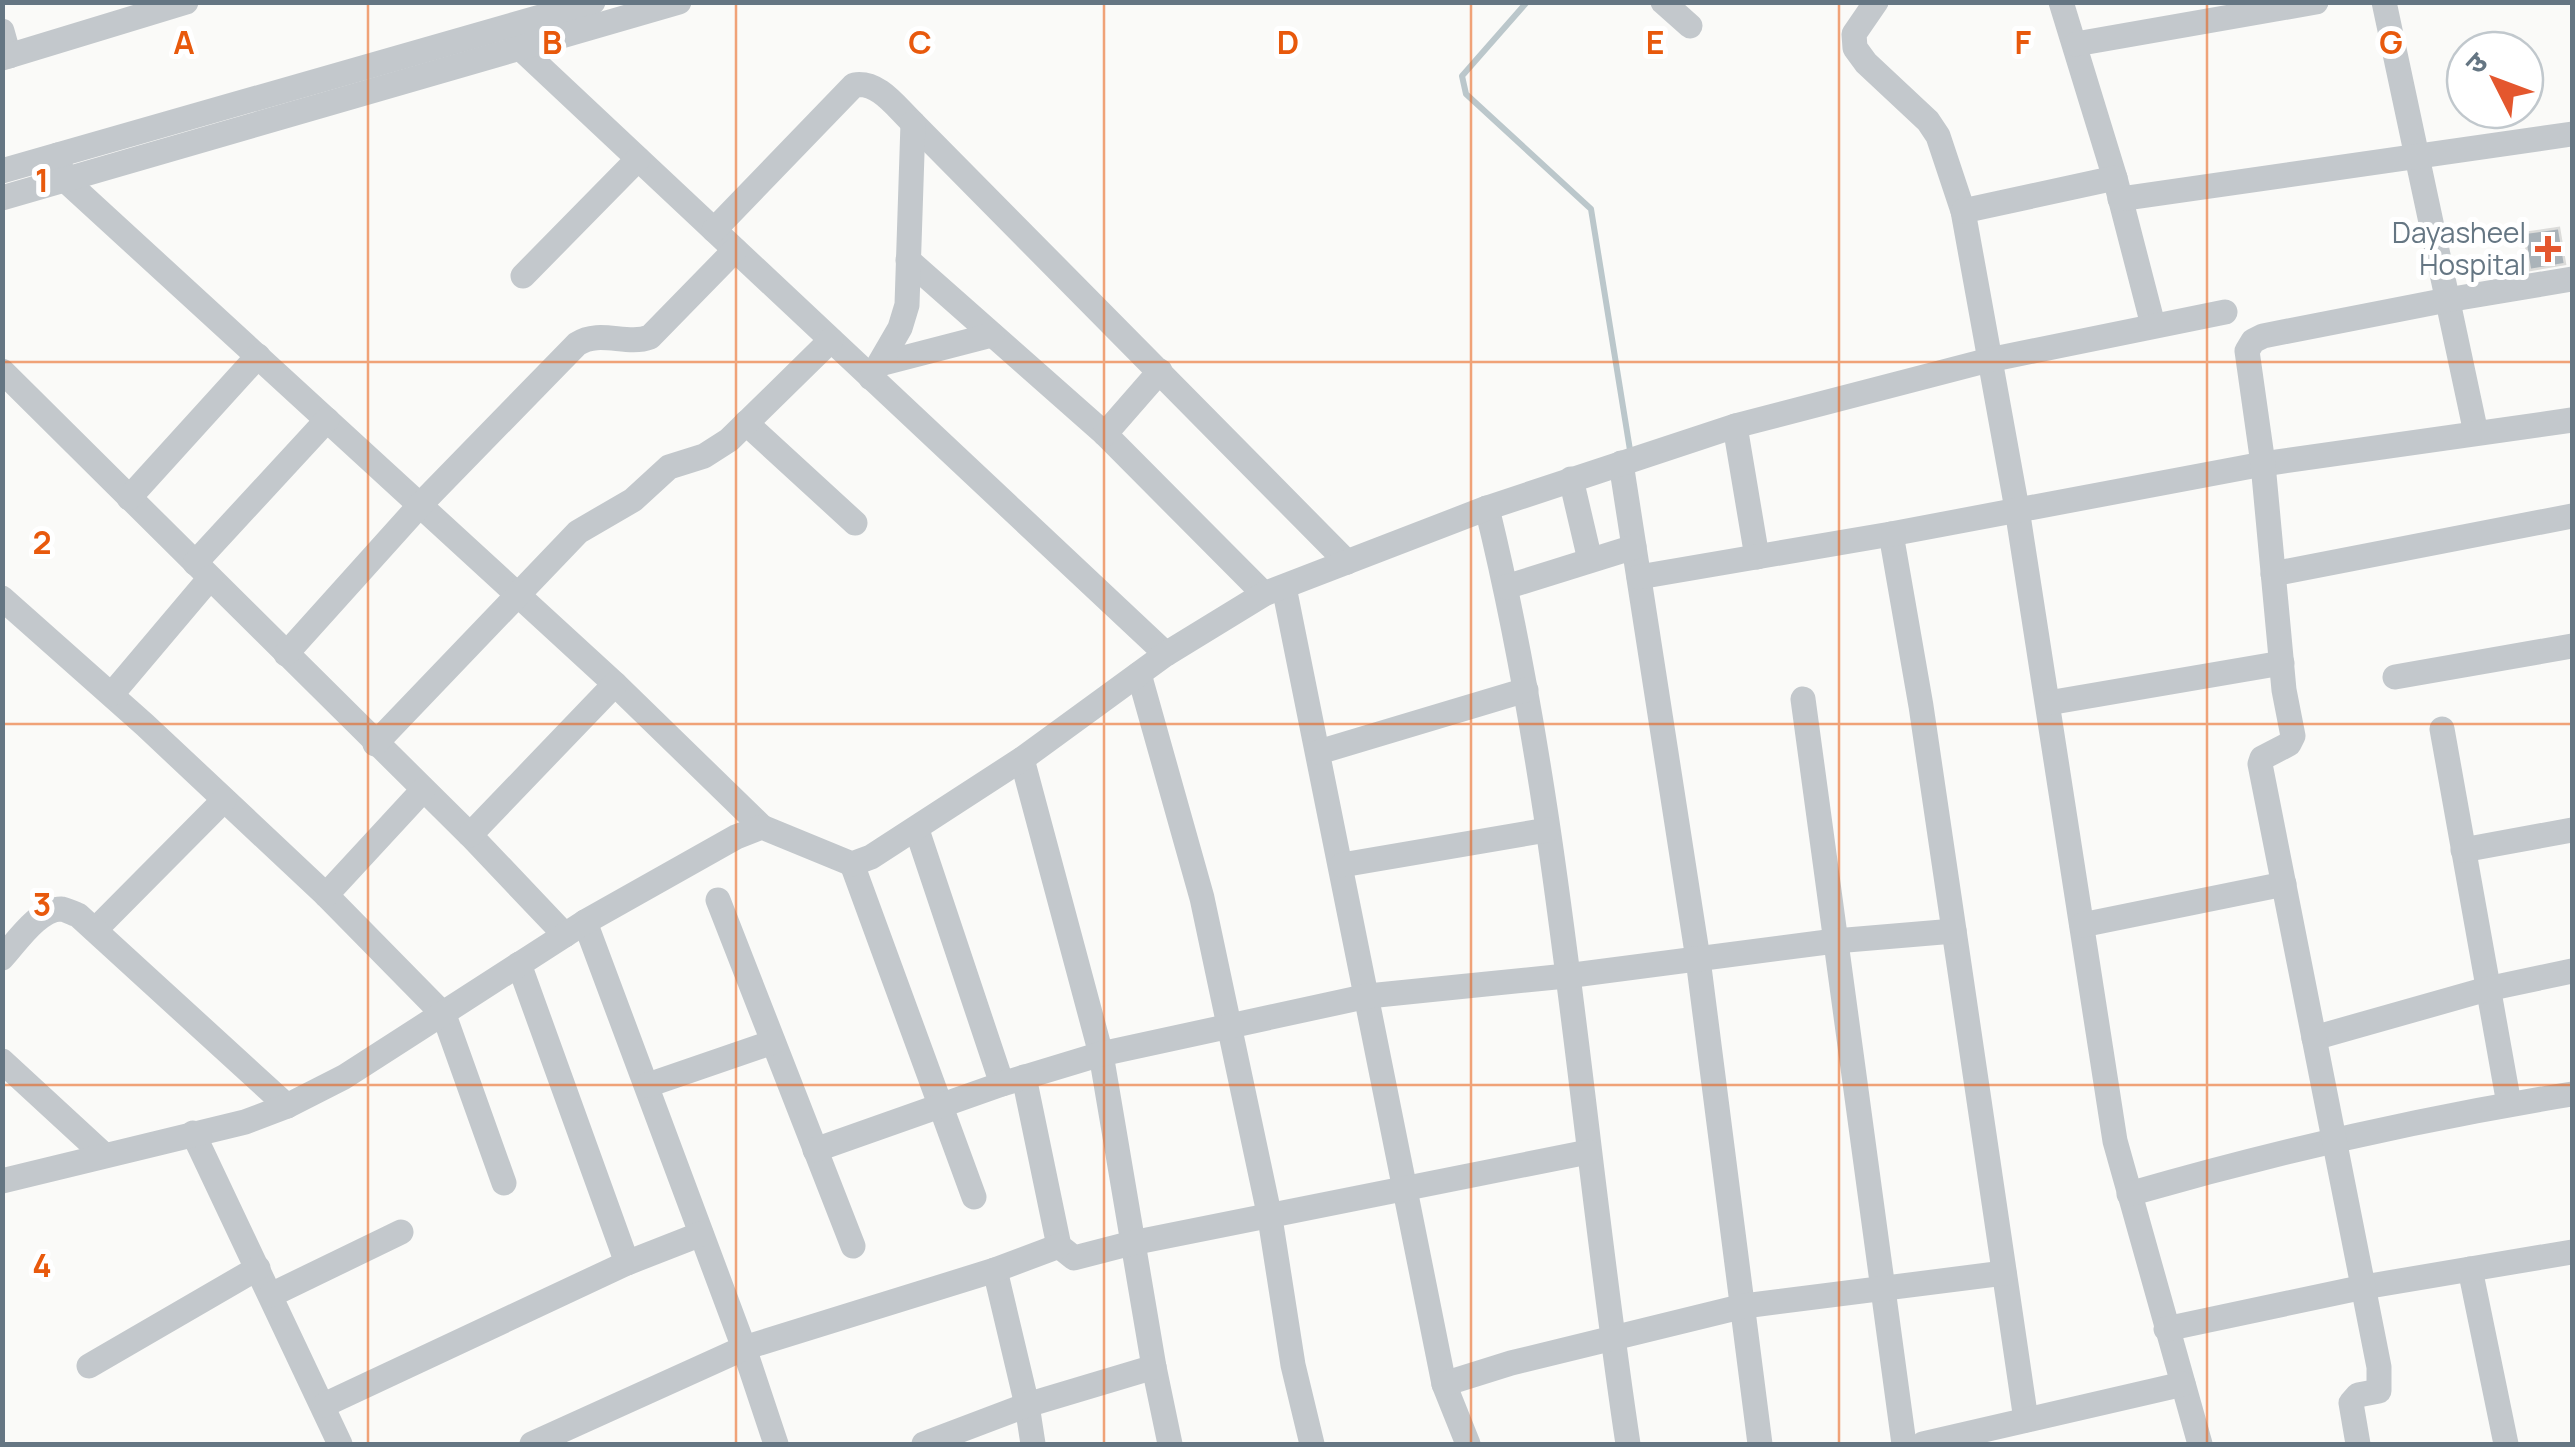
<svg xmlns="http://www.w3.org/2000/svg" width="2575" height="1447" viewBox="0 0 2575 1447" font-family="Manrope,'Noto Sans Devanagari',sans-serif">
<rect width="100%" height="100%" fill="#fafaf8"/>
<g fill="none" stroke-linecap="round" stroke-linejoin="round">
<path stroke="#bbc7cb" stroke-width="6" d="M1527,2L1462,76L1466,94L1591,209L1630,450"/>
</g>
<path fill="#aab3b9" stroke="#dcdcda" stroke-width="2.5" d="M2559,228L2565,264L2530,270L2524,233Z"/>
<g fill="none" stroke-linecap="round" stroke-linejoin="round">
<g stroke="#c3c8cc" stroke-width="25">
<path d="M1663,2L1690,26"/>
<path d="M1876,2L1854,34L1855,48L1866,63L1928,121L1938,136L1963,211L2017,509L2115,1141L2200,1444"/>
<path d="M2061,2L2115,178L2153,325"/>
<path d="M2384,2L2476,433"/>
<path d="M2,31L9,56"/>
<path d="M2076,44L2316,2"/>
<path d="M519,47L1166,654"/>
<path d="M2,58L186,2"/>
<path d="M58,155L63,178L615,684L762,827"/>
<path d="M2,171L593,2"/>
<path d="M2,198L679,2"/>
<path d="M2120,199L2572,134"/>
<path d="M1963,211L2115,178"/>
<path d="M714,230L854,85C879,81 896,107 913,123L1347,562"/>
<path d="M908,260L1105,434L1264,594"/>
<path d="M523,276L638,159"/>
<path d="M880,364L992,335"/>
<path d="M2,371L470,835L565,935"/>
<path d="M871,378L900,328L907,305L913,123"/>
<path d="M746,423L855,523"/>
<path d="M1735,426L1757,557"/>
<path d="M1105,434L1160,371"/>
<path d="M1621,463L1698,959L1760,1444"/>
<path d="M1571,479L1590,560"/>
<path d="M129,498L258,356"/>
<path d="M1487,508C1562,815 1581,1133 1628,1444"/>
<path d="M1891,534L1921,706L2026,1420"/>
<path d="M195,563L327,420"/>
<path d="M2273,574L2572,516"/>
<path d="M1639,577L1891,534L2263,464L2572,420"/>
<path d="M1284,587L1444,1384L1468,1444"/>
<path d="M1506,587L1634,547"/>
<path d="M2,598L145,725L326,895L444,1015L504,1183"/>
<path d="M286,654L421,504L577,344C600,329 626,346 650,337L735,250"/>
<path d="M1139,674L1202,898L1270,1218L1293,1365L1312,1444"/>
<path d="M2395,677L2572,646"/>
<path d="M112,694L210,578"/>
<path d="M1803,699L1904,1444"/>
<path d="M2048,703L2282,663"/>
<path d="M2442,729L2509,1104"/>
<path d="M375,744L578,532L633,500L669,467L704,456L729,440L831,340"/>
<path d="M1319,752L1526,690"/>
<path d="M1022,759L1101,1054L1154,1367L1170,1444"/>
<path d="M917,830L1002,1084"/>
<path d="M470,835L615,684"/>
<path d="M2463,850L2572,830"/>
<path d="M852,864L974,1197"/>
<path d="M1342,865L1547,830"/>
<path d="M326,895L423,790"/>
<path d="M718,900L853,1246"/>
<path d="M585,922L744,1348L776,1444"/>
<path d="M2082,925L2284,884"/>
<path d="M95,930L224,800"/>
<path d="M2,958C16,943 39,908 62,909C64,909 75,914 78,915L287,1106"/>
<path d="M519,964L627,1263"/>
<path d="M2314,1038L2487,989L2572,971"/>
<path d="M2,1061L104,1155"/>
<path d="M1024,1077L1059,1246L1074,1258L1132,1243L1588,1152"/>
<path d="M648,1085L773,1042"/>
<path d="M193,1133L340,1444"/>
<path d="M815,1150L1002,1084L1101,1054L1368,996L1566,976L1835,941L1954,931"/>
<path d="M2,1181L245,1122L287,1106L344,1077L585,922L736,837L762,827L852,864L871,857L1022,759L1166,654L1264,594L1487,508L1735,426L1989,360L2225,312"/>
<path d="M2129,1194C2274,1152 2423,1118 2572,1094"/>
<path d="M2470,1269L2506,1444"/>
<path d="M995,1270L1027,1405L1033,1444"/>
<path d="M271,1295L401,1232"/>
<path d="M2166,1329L2364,1287L2572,1252"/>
<path d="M89,1366L258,1268"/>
<path d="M1444,1384L1511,1363L1744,1306L2004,1273"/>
<path d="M324,1405L627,1263L701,1234"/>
<path d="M532,1444L744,1348L995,1270L1059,1246"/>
<path d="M924,1444L1027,1405L1154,1367"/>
<path d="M1923,1444L2183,1384"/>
<path d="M2358,1444L2351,1403L2358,1395L2379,1391V1367L2260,764L2262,758L2289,744L2293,736L2284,690L2263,464L2247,351L2253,341L2263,336L2447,300L2572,279"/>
</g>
</g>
<path fill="none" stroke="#e8590c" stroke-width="2.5" stroke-opacity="0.55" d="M368,2V1444M736,2V1444M1104,2V1444M1471,2V1444M1839,2V1444M2207,2V1444M2,362H2572M2,724H2572M2,1085H2572"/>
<path fill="#e4572e" stroke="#fff" stroke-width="4" d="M2543 234h10v10h10v10h-10v10h-10v-10h-10v-10h10z"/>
<g text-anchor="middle" stroke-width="10" stroke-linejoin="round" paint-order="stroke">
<g font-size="28" fill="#657683" stroke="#fff" text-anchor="end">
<text x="2526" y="243">Dayasheel<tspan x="2526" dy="32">Hospital</tspan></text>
</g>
</g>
<g font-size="32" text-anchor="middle" font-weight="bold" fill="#e8590c" stroke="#fff" stroke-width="10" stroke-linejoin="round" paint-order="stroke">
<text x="184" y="54">A</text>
<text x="552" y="54">B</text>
<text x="920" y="54">C</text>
<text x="1288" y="54">D</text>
<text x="1655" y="54">E</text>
<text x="2023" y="54">F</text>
<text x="2391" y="54">G</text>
<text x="42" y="192">1</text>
<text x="42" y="554">2</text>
<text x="42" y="916">3</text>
<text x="42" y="1277">4</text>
</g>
<rect width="2575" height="1447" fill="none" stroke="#657683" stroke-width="10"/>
<g transform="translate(2495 80) rotate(312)"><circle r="48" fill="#ffffff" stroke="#c1c8cd" stroke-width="2.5"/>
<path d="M0-8L18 38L0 25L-18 38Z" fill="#e4572e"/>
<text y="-15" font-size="28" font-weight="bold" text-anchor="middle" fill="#657683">उ</text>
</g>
</svg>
